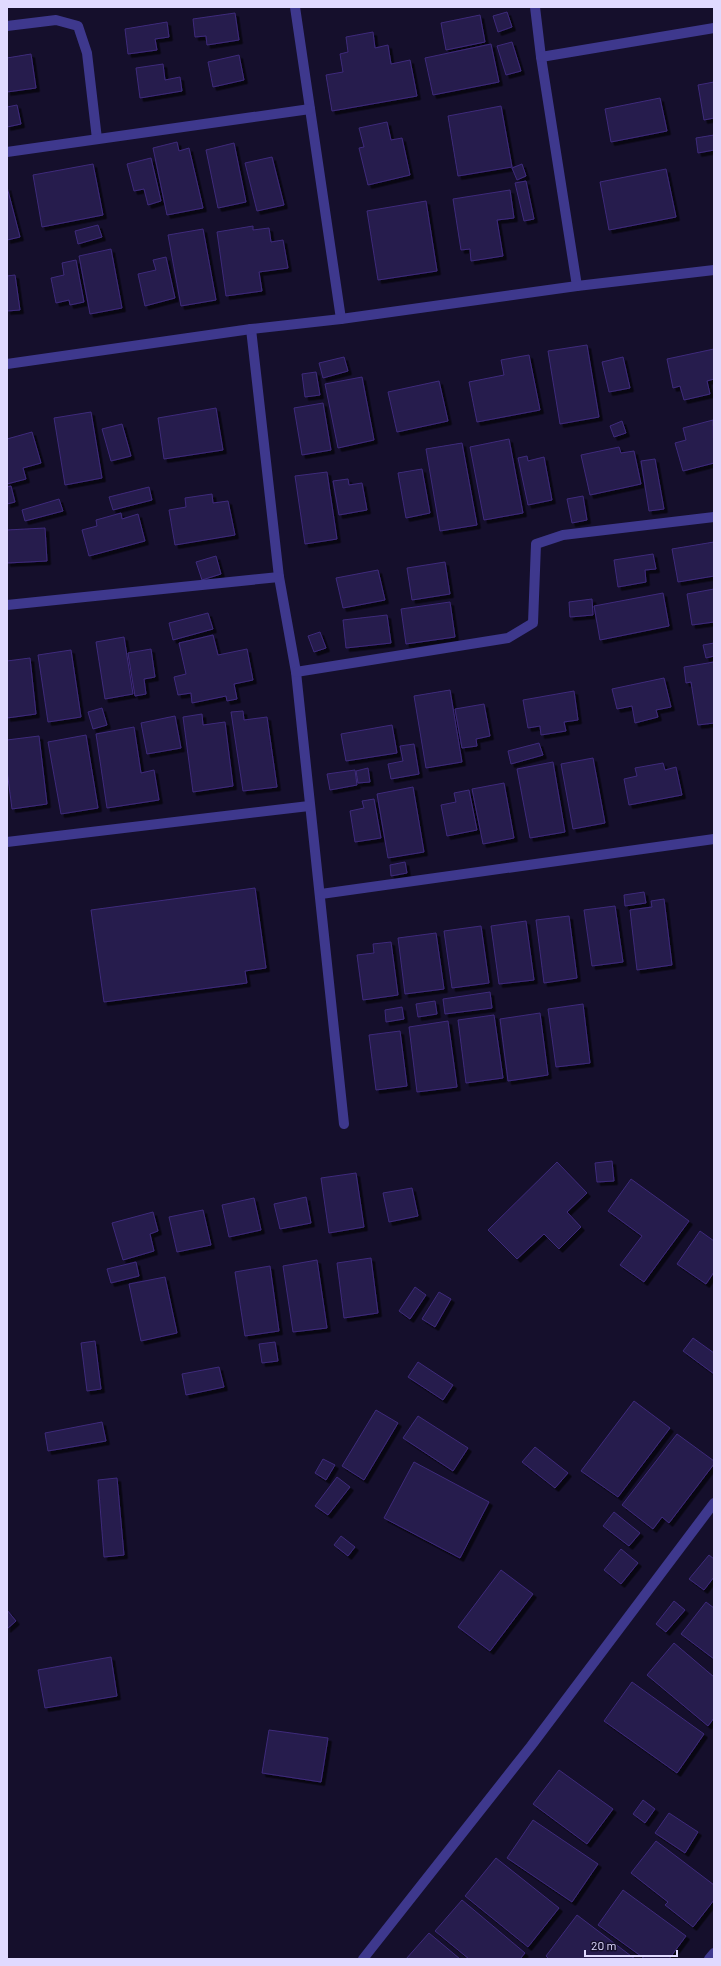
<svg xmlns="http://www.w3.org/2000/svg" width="721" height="1966" viewBox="0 0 721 1966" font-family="Barlow,sans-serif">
<defs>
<filter id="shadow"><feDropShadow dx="3.5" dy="3.5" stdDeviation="0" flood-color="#0009"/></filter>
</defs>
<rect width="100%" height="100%" fill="#150f2c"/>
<g fill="#271a4e" stroke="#3e2b7b" filter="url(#shadow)">
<path d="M507,12L512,27L498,32L493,16Z"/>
<path d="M235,13L239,40L207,45L206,36L195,37L193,19Z"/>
<path d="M480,15L485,42L446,50L441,23Z"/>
<path d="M167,22L169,37L155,39L157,50L128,54L125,29Z"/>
<path d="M373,32L375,48L388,45L391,64L410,60L417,96L332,111L326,75L343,72L340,54L348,52L346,37Z"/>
<path d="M512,42L521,71L506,75L497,46Z"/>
<path d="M491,44L499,82L433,95L425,58Z"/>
<path d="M31,54L36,88L7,92V58Z"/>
<path d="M239,55L244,80L213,87L208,62Z"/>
<path d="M163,64L165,80L180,77L182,91L140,98L136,68Z"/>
<path d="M714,82V118L704,120L698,85Z"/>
<path d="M660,98L667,131L611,142L605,109Z"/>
<path d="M17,105L21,124L7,127V107Z"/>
<path d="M501,106L512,167L458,176L448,116Z"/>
<path d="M387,122L391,140L402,138L410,175L368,185L359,148L364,147L359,128Z"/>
<path d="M714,135V150L698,153L696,138Z"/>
<path d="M177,142L179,151L189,148L203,208L167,215L153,148Z"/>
<path d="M234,143L246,202L218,208L206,150Z"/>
<path d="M272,157L284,205L257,211L245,163Z"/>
<path d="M151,158L161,201L148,205L144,189L134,191L127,164Z"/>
<path d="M93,164L103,215L42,227L33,175Z"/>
<path d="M522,164L526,176L517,180L512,168Z"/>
<path d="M666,169L676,217L609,230L600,182Z"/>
<path d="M526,181L534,219L524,221L515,183Z"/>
<path d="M7,187L20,237L7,240Z"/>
<path d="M510,190L514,218L497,220L503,256L471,261L470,249L461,250L453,199Z"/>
<path d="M426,201L437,271L378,280L367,211Z"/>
<path d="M98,225L102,237L78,244L75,231Z"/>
<path d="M253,226V230L269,228L271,242L283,240L288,268L259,272L262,291L226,296L217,232Z"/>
<path d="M203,229L216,300L181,306L168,235Z"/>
<path d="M111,249L122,308L90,314L79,256Z"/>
<path d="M166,257L175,298L145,306L138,274L156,270L153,260Z"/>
<path d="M76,260L84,302L70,305L69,300L56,303L51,278L64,275L62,263Z"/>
<path d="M15,275L20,310L7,311V276Z"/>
<path d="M587,345L599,417L560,424L548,351Z"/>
<path d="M714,349V379L707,381L710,394L684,400L680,386L673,388L667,359Z"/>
<path d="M529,355L540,410L477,422L469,382L504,375L501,360Z"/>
<path d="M344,357L348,371L323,378L319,363Z"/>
<path d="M623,357L630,388L609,392L602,362Z"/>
<path d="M316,372L320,395L305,397L302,374Z"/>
<path d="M362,377L374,440L338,448L325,384Z"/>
<path d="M439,381L448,421L397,432L388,392Z"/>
<path d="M323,403L331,450L302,455L294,408Z"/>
<path d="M216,408L223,450L164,459L158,418Z"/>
<path d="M91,412L102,478L65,485L54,418Z"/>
<path d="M713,420L714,463L683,471L675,443L686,440L683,428Z"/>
<path d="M622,421L626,433L614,437L610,426Z"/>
<path d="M122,424L131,456L111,461L102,429Z"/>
<path d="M32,432L41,463L23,468L26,479L7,484V439Z"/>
<path d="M509,439L523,513L484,520L470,447Z"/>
<path d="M462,443L477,525L440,531L426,449Z"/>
<path d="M619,447L621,453L634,451L641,484L590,495L581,455Z"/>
<path d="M527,456L528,461L544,457L552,500L528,505L518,458Z"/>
<path d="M655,459L664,509L649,511L641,461Z"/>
<path d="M422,469L430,513L406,518L398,473Z"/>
<path d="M327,472L337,539L305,544L295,476Z"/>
<path d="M348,479L349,485L362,483L367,510L339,515L333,481Z"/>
<path d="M11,486L15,502L7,504V487Z"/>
<path d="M149,487L152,500L113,510L109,497Z"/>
<path d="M212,494L213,503L228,501L235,535L175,545L169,510L186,507L185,498Z"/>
<path d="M583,496L587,520L572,523L567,499Z"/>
<path d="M59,499L63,511L25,521L22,510Z"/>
<path d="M121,513L122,519L138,514L145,541L89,556L82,530L97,526L96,520Z"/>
<path d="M45,528L47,561L7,563V530Z"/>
<path d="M714,542V576L678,582L672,549Z"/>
<path d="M653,554L656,569L645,570L646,582L618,587L614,560Z"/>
<path d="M216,556L221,574L202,580L196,562Z"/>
<path d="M445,562L450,594L412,600L407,568Z"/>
<path d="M378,570L385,600L343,608L336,578Z"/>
<path d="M714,589V622L692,625L687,594Z"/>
<path d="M663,593L669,626L600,640L594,606Z"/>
<path d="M592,599L593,615L570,617L569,602Z"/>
<path d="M450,602L455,637L406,644L401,609Z"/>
<path d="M208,613L213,629L173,640L169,623Z"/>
<path d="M387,615L391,643L346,648L343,620Z"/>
<path d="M320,632L326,648L314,652L308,636Z"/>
<path d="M213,635L218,655L247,649L253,680L234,684L237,699L227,701L226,696L192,703L191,693L178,695L174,677L186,674L179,643Z"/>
<path d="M124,637L133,694L105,699L96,642Z"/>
<path d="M714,643V656L706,658L703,645Z"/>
<path d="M151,649L155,677L144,679L146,694L135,696L128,653Z"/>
<path d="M71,650L81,717L48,722L38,655Z"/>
<path d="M30,658L36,714L7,718V661Z"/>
<path d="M714,662V723L698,725L691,682L686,683L684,667Z"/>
<path d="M664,678L671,707L656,710L658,717L635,723L632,706L617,709L612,689Z"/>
<path d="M450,690L462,762L426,768L414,696Z"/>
<path d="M574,691L578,720L564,722L566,731L541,735L540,726L528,728L523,700Z"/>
<path d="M484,704L490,736L476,739L477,746L462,748L455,709Z"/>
<path d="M102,708L107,725L93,729L88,712Z"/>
<path d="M243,711L244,720L267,717L277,787L243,791L231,712Z"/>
<path d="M202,714L203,725L225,722L233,786L193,792L183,717Z"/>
<path d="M175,716L181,748L147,754L141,723Z"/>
<path d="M392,725L397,753L346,761L341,734Z"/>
<path d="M134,727L141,773L154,770L159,800L107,808L96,734Z"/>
<path d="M86,735L98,808L61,814L48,742Z"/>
<path d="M39,736L47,804L12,809L7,770V740Z"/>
<path d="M539,743L543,755L511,764L508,751Z"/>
<path d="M414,744L419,774L391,779L388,764L403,761L400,746Z"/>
<path d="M593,758L605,823L573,829L561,764Z"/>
<path d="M553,762L565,832L530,838L517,769Z"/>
<path d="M663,763L665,770L676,767L682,795L629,805L624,779L637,776L635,768Z"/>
<path d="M368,768L370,782L358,783L356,771Z"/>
<path d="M355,770L357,785L330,790L327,774Z"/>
<path d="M504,783L514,838L483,844L472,789Z"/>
<path d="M413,787L424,852L388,858L377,794Z"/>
<path d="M469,790L477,830L447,836L441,805L456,802L454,793Z"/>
<path d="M374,799L381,838L355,842L350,811L364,808L362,801Z"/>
<path d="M405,862L407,873L391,876L390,865Z"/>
<path d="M255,888L266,968L245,971L247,983L104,1002L91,910Z"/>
<path d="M644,892L646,903L625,906L624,895Z"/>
<path d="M664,899L672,965L637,970L630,910L652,907L651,901Z"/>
<path d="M615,906L623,962L592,966L584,910Z"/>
<path d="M569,916L577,978L544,983L536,920Z"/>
<path d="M526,921L534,980L499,984L491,926Z"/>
<path d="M481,926L489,983L452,988L444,931Z"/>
<path d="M436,933L444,989L405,994L398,938Z"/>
<path d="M391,942L398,995L363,1000L357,955L374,953L373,944Z"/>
<path d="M490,992L492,1008L445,1014L443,999Z"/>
<path d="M435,1001L437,1014L418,1017L416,1004Z"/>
<path d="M583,1004L590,1063L556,1067L548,1009Z"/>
<path d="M402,1007L404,1019L386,1022L385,1010Z"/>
<path d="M540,1013L548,1075L508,1081L500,1019Z"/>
<path d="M494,1015L503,1078L466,1083L458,1020Z"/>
<path d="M448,1021L457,1087L417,1092L409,1027Z"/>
<path d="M400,1031L407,1086L376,1090L369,1035Z"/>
<path d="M612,1161L614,1181L597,1182L595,1163Z"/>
<path d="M557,1162L587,1193L567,1212L581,1227L559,1249L544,1234L517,1259L488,1230Z"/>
<path d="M356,1173L364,1227L329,1233L321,1178Z"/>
<path d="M631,1179L689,1221L644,1282L620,1265L642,1236L608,1211Z"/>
<path d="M412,1188L418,1216L389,1222L383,1193Z"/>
<path d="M306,1197L311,1223L280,1229L274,1204Z"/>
<path d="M254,1198L261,1230L229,1237L222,1205Z"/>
<path d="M203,1210L211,1245L177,1252L169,1217Z"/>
<path d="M153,1212L158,1231L150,1234L154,1251L123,1260L112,1223Z"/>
<path d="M700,1231L714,1241V1272L706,1284L677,1264Z"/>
<path d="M371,1258L378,1313L344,1318L337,1263Z"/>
<path d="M317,1260L327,1328L293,1332L283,1266Z"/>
<path d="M136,1262L139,1276L111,1283L107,1269Z"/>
<path d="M270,1266L279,1331L245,1336L235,1272Z"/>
<path d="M165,1277L177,1333L141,1341L129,1284Z"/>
<path d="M415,1287L426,1295L410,1319L399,1311Z"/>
<path d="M439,1292L451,1299L435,1327L422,1319Z"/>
<path d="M693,1338L714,1353V1374L683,1351Z"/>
<path d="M95,1341L101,1389L87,1391L81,1343Z"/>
<path d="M275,1342L278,1361L262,1363L259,1344Z"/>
<path d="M418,1362L453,1385L443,1400L408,1377Z"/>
<path d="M219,1367L224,1387L186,1395L182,1374Z"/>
<path d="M634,1401L670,1428L618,1497L581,1471Z"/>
<path d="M376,1410L398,1423L364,1480L342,1466Z"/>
<path d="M418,1416L468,1448L453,1471L403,1438Z"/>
<path d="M102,1422L106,1441L48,1451L45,1433Z"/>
<path d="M677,1434L714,1461V1464L669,1523L662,1517L653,1529L622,1505Z"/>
<path d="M535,1447L568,1473L555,1488L522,1462Z"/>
<path d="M323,1459L335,1465L326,1480L315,1473Z"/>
<path d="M414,1462L489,1502L460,1558L384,1518Z"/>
<path d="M337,1477L350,1487L328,1515L315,1506Z"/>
<path d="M117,1478L124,1555L104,1557L98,1480Z"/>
<path d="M614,1512L640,1533L629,1546L603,1526Z"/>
<path d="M341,1536L355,1547L348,1556L334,1545Z"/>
<path d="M621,1549L638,1563L621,1584L604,1570Z"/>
<path d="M709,1555L714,1559V1577L704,1590L689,1579Z"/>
<path d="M501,1570L533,1594L490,1651L458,1627Z"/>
<path d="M674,1601L685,1610L666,1632L656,1624Z"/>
<path d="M706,1602L714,1608V1659L681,1634Z"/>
<path d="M7,1610L16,1621L7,1629Z"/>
<path d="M674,1643L714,1677V1718L708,1726L647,1675Z"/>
<path d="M111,1657L117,1696L45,1708L38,1670Z"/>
<path d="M632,1682L704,1734L677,1773L604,1721Z"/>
<path d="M269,1730L328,1738L321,1782L262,1773Z"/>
<path d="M559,1770L613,1809L587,1844L533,1804Z"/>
<path d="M643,1800L655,1809L645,1823L633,1814Z"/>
<path d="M669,1813L698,1832L685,1853L655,1833Z"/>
<path d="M533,1820L598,1864L572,1902L507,1858Z"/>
<path d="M656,1841L714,1885V1900L693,1927L665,1905L668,1902L631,1873Z"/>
<path d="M496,1858L559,1908L528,1947L465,1896Z"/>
<path d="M623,1890L686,1936L669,1959H645L598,1925Z"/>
<path d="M462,1900L525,1953L520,1959H469L435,1931Z"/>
<path d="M577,1915L635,1959H549L546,1956Z"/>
<path d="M429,1933L460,1959H406Z"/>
</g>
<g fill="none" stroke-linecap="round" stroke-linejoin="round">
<g stroke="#3e388d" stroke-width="10">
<path d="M295,7L341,319"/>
<path d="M535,7L541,57L577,286"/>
<path d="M7,26L56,20L78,26L87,53L97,139"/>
<path d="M541,57L714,28"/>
<path d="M7,152L310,109"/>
<path d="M251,329L279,577L296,672L344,1124"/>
<path d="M7,364L251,329L341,319L577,286L714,270"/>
<path d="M7,605L279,577"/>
<path d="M296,672L508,638L533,623L536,544L563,535L714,517"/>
<path d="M7,842L309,806"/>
<path d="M321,894L714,839"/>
<path d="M363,1959L531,1746L714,1503"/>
<path d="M709,1959L714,1953"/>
</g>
</g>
<rect width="721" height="1966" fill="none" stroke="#e0daff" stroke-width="16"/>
<path d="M585 1950v6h92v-6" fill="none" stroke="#e0daff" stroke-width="2"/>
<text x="591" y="1950" font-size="12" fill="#e0daff" stroke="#150f2c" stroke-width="3" paint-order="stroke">20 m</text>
</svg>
